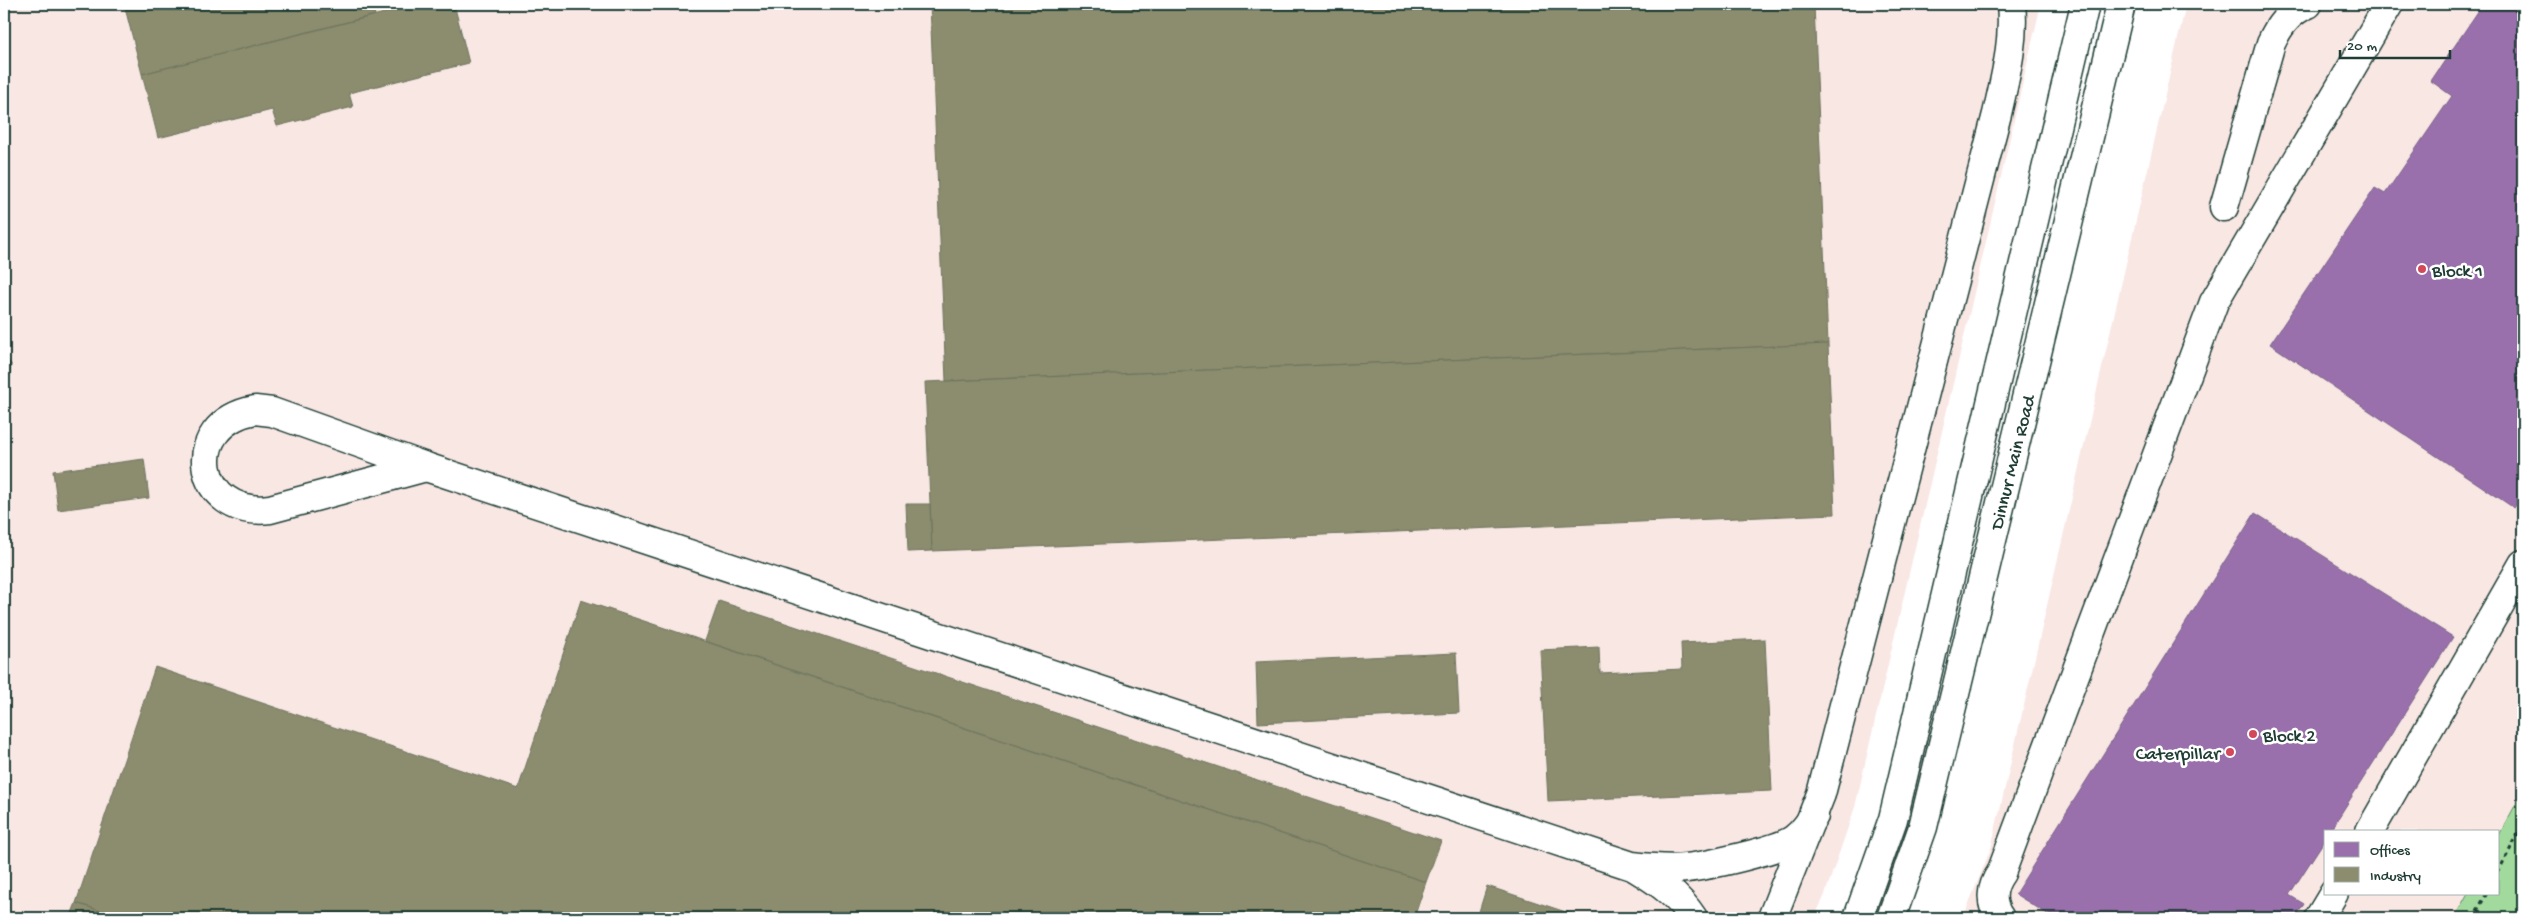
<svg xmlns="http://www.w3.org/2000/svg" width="2527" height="922" viewBox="0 0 2527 922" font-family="'Gochi Hand',sans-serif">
<rect width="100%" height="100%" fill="#fff"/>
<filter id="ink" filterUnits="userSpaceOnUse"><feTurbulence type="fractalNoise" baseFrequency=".02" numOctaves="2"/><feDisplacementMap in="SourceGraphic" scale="10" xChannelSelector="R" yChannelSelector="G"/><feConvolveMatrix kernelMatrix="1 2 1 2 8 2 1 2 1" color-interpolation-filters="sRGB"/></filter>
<g filter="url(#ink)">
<g fill="#f9e7e4">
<path d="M4,4H2041L1855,807L1824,897L1814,918H4Z"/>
<path d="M2186,4H2523V791L2498,837V831H2326V893H2468L2454,918H1963L1991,848Z"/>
</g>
<path fill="#a2d99d" stroke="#608b68" d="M2523,791V918H2454L2468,893H2498V837Z"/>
<g fill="#9970ab" stroke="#746187">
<path d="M2483,4H2523V495L2514,508L2270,344L2375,188L2385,194L2452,96L2431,81Z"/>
<path d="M2255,513L2453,637L2330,831H2326V838L2289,895L2304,904L2295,918H2054L2015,894Z"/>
</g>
<g fill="#8c8c6e" stroke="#6b745d">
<path d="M124,4H372L375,15L142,74Z"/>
<path d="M420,4H454L469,63L349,93L353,107L277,126L272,110L158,138L142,74Z"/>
<path d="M930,4H1814L1828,344L946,381Z"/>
<path d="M1828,344L1835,514L932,551L925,382Z"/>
<path d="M4,356L11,364L6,418L4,420Z"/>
<path d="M144,459L149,498L58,510L53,471Z"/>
<path d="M906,504H930L932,551L908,552Z"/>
<path d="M581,600L1426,882L1414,918H122L76,903L155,667L518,789Z"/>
<path d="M719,601L1441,841L1426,882L705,641Z"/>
<path d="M1765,639L1772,791L1548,801L1540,650L1599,647L1600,673L1682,669L1681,643Z"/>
<path d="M1456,653L1459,713L1258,723L1256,662Z"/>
<path d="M1487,886L1584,918H1477Z"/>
<path d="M76,903L122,918H70Z"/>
</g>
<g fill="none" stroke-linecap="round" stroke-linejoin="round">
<defs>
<g id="minor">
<path d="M2224,207L2271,43C2279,25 2290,11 2308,4"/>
<path d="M255,410L272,412L426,467L270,509C196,518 180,424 255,410Z"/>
<path d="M426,467L1632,866C1650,868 1668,870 1686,868C1706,866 1779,850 1794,839C1802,833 1808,825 1814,816"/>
<path d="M2370,831L2523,564"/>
<path d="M1636,868C1659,882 1678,895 1693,918"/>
<path d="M1772,918L1821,794L1997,114C2005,78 2015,41 2011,4"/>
<path d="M1858,918L1893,819L2085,4"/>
<path d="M1891,918L1923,827L2121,4"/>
<path d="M2000,918C1989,903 1991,887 2001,873L2214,302L2389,4"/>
<path d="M2319,918L2334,893"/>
</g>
</defs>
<use href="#minor" stroke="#1f3d34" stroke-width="31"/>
<g stroke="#1f3d34" stroke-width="3" stroke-dasharray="4 4" stroke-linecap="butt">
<path d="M2498,872L2523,825"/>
<path d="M2478,910L2493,918"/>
<path d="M2473,918L2487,893"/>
</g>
<use href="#minor" stroke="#fff" stroke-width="28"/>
</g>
</g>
<g fill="#d1495b" stroke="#fff" stroke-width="2">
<circle cx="2422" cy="269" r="5"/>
<circle cx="2253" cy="734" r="5"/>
<circle cx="2230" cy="752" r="5"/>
</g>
<g text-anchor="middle" stroke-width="5" stroke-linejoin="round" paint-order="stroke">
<g font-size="19" fill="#1f3d34" stroke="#fff" text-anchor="start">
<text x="2432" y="276">Block 1</text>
<text x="2263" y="741">Block 2</text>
<text x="2220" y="759" text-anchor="end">Caterpillar</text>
</g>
<g font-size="19" fill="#1f3d34" stroke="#fff">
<text transform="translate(2011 462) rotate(-76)" y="7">Dinnur Main Road</text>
</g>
</g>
<rect width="2527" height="922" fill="none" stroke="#fff" stroke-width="20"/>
<rect x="10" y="10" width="2507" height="902" fill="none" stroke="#1f3d34" stroke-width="2" filter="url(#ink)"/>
<rect x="2324" y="830" width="175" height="65" fill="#ffffff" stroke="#a5b1ae"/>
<rect x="2334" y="842" width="25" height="15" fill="#9970ab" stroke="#a5b1ae"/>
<text x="2370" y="854" font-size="15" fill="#1f3d34">Offices</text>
<rect x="2334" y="867" width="25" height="15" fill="#8c8c6e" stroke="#a5b1ae"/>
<text x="2370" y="880" font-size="15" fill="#1f3d34">Industry</text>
<path d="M2340 50v8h110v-8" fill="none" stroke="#1f3d34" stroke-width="2.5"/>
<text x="2347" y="50" font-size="15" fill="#1f3d34" stroke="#ffffff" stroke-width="4" paint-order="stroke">20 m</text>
</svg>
